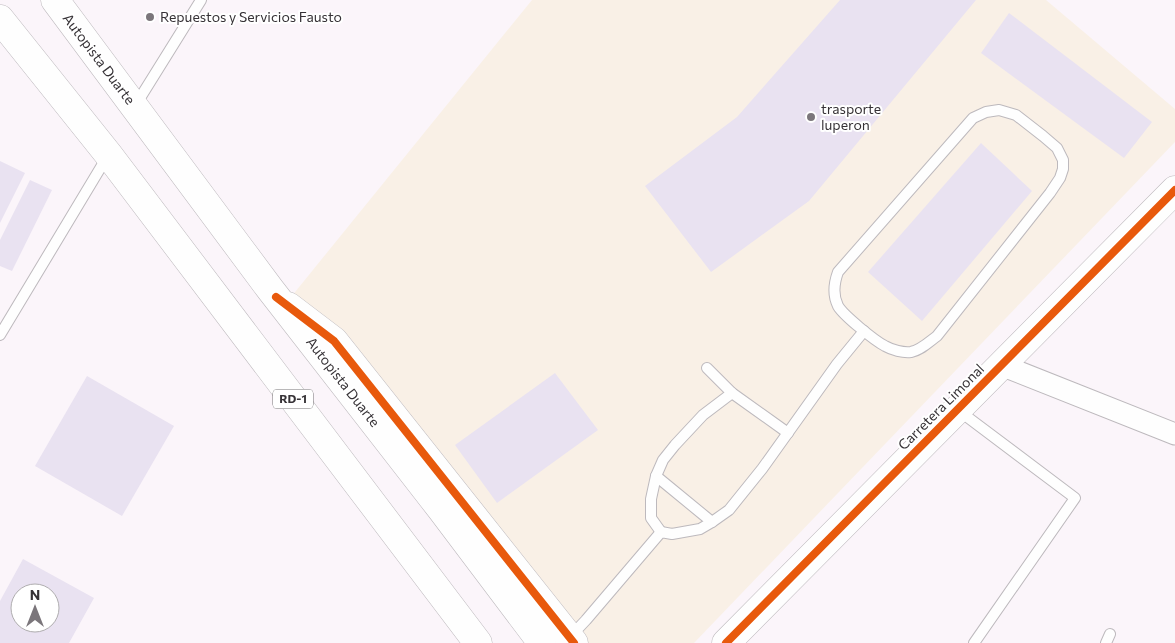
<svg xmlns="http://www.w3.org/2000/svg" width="1175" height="643" viewBox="0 0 1175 643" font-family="Commissioner,sans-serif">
<rect width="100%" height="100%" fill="#fbf5fa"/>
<path fill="#f9f0e6" d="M532,0H1046L1175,109V142L694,643H576L291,297Z"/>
<g fill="#e9e2f1" fill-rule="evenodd">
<path d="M840,0H976L809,201L711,272L645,186L737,117Z"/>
<path d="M1009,13L1152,122L1124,158L981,53Z"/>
<path d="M981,143L1032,191L922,321L868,272Z"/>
<path d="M0,161L25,173L0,223Z"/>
<path d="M30,180L52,190L12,271L0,266V240Z"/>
<path d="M555,373L598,430L497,503L455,445Z"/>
<path d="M87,376L174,426L122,516L35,466Z"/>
<path d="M23,559L94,598L69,643H0V601ZM20,593H50V623H20Z"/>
</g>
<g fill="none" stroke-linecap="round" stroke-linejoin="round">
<defs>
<g id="lane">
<path d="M135,106L201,0"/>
<path d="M999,110L1016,115L1043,136L1057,148L1063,160V169L1060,178L1050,193L937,336C929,342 921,350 911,352C903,353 892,350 885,346C875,341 843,315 838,306C832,294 834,283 838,272L973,118L986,112Z"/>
<path d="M0,335L107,157"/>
<path d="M707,368L732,393L788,433"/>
<path d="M958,410L1075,498L974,643"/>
<path d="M656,476L712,522"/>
<path d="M661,532L651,518V499L656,476L663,460L675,445L703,415L732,393"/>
<path d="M570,637L586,620L661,532L672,534L700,529L712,522L729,510L762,469L837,364L864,331"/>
<path d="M1106,643L1110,634"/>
</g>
<path id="street" d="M1001,365L1175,434"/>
<g id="secondary">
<path d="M288,306L334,341L574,643"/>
<path d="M726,643L1175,190"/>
</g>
<g id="highway">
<path d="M55,0L270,289L441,509L542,643"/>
<path d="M0,19L108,154L478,643"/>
</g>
</defs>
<use href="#lane" stroke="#bdb9bd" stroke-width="12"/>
<use href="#street" stroke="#bdb9bd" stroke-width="23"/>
<use href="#secondary" stroke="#bdb9bd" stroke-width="29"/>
<use href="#highway" stroke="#bdb9bd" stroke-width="29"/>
<use href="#lane" stroke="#fefefe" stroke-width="10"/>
<use href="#street" stroke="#fefefe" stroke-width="21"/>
<use href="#secondary" stroke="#fefefe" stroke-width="28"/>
<use href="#highway" stroke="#fefefe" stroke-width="28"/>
<defs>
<g id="cycleway">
<path d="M276,297L334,341L574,643"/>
<path d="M726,643L1175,190"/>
</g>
</defs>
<use href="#cycleway" stroke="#fff" stroke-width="11"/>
<use href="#cycleway" stroke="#e8590c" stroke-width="8"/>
</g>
<g fill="#7b767b" stroke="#fff" stroke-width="2">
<circle cx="150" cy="17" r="5"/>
<circle cx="811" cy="117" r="5"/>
</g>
<g text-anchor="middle" stroke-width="4" stroke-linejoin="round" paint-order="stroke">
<rect fill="#fff" stroke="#727072" stroke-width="1" x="273" y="389.5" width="40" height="19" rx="4"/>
<g font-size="12" font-weight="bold" fill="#363236">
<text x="293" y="403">RD-1</text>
</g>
<g font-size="14" fill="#363236" stroke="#fff" text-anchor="start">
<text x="160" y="22">Repuestos y Servicios Fausto</text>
<text x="821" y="114">trasporte<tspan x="821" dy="16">luperon</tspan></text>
</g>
<g font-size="14" fill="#363236" stroke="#fff">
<text transform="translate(99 59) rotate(53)" y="5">Autopista Duarte</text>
<text transform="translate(343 382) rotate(52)" y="5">Autopista Duarte</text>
<text transform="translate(941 407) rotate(-45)" y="5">Carretera Limonal</text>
</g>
</g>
<g transform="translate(35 608)"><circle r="24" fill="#ffffff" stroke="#afadaf"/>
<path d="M0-4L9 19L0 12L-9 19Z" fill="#7b767b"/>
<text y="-8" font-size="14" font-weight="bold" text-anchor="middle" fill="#363236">N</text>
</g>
</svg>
